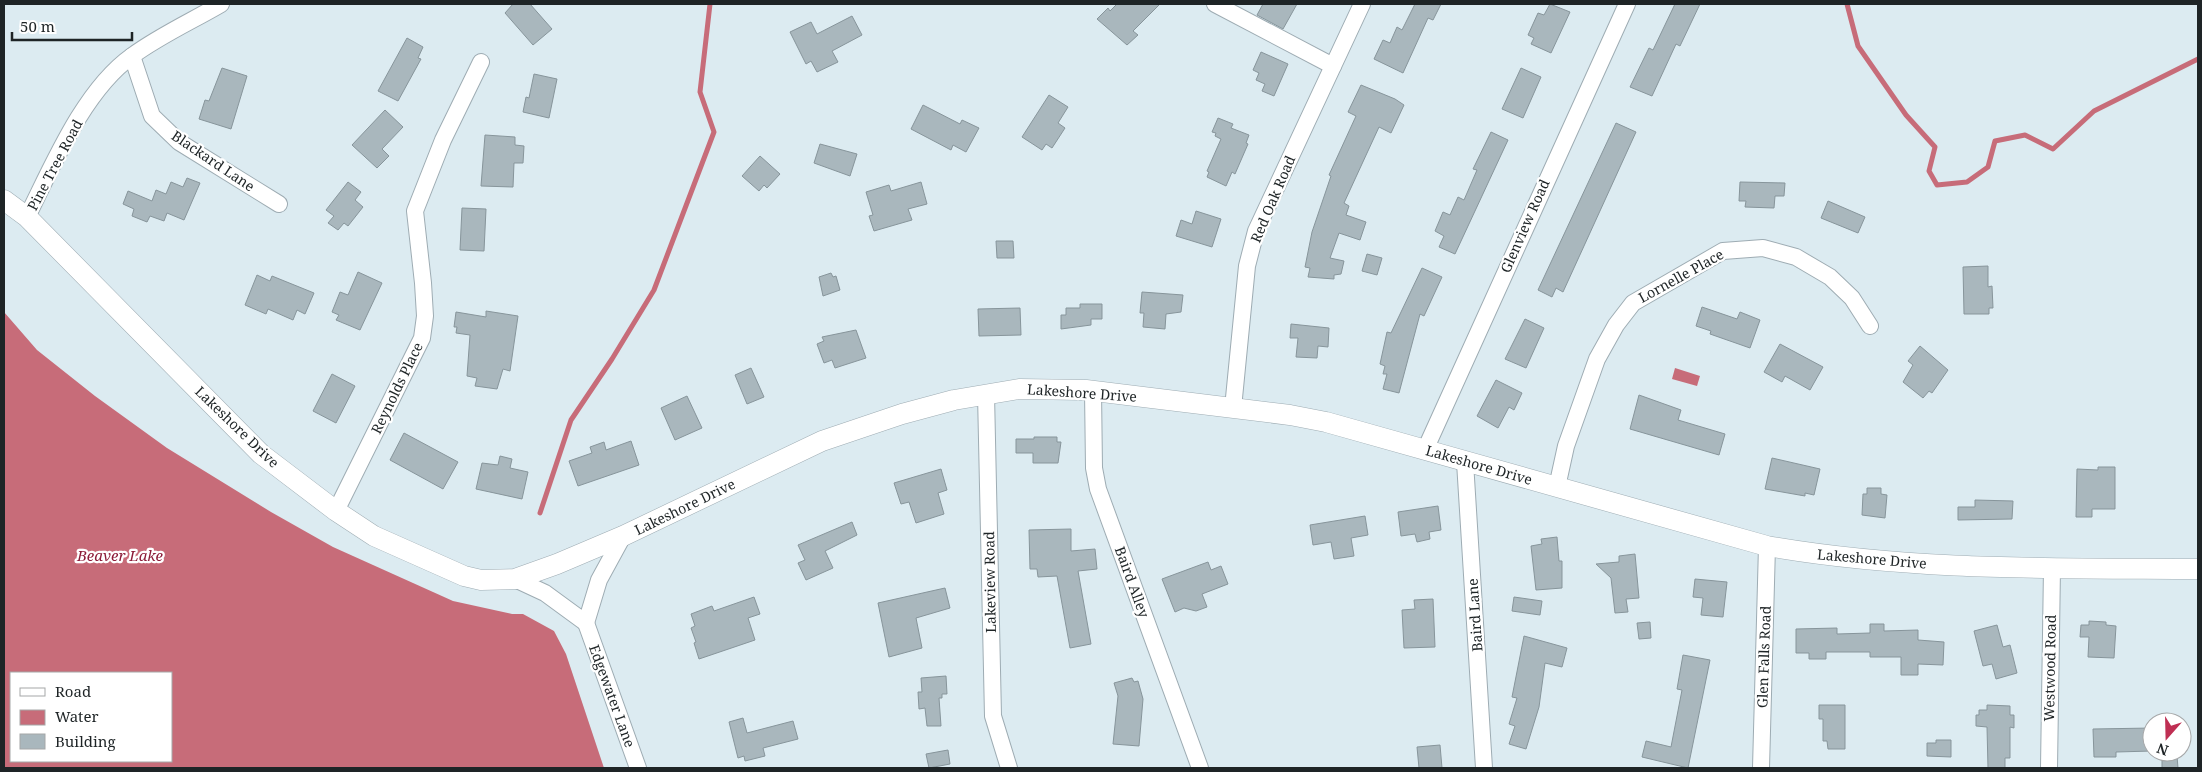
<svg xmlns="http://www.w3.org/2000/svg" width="2202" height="772" viewBox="0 0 2202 772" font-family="'Noto Serif',serif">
<rect width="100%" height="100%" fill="#dcebf1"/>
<g fill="#c76c79" fill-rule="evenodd">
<path d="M4,312L37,350L95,396L167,448L271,512L333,547L453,601L512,614H523L554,631L566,654L604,768H4ZM11,673H171V761H11Z"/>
<path d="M1675,368L1700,376L1697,386L1672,379Z"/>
</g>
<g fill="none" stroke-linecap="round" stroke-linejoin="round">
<g stroke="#c76c79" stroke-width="5">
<path d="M1847,4L1858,46L1906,115L1935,147L1929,171L1937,185L1967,182L1988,167L1995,141L2025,135L2053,149L2094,111L2198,59"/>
<path d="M540,513L571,420L612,359L654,290L714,132L700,92L710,4"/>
</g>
</g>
<g fill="#a9b7bd" stroke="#87959b">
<path d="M513,4H530L552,29L533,45L505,13Z"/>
<path d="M1117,4H1160L1133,31L1138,35L1127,45L1097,19L1108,8L1110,11Z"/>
<path d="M1263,4H1297L1283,29L1257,15Z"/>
<path d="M1415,4H1441L1433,20L1428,18L1403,73L1374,59L1383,40L1390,43L1397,27L1402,30Z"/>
<path d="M1550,4L1570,12L1551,53L1531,44L1534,38L1528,35L1538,13L1544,15Z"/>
<path d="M1675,4H1700L1680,46L1676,44L1652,96L1630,87L1649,48L1653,50Z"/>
<path d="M852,16L862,35L832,51L838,62L817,72L811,61L806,64L790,32L811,22L817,34Z"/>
<path d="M407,38L423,47L418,58L421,59L398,101L378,91Z"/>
<path d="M1261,52L1288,64L1274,96L1262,91L1265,84L1256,80L1259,73L1253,70Z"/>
<path d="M222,68L247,76L231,129L199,119L205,100L209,101Z"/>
<path d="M1521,68L1541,77L1523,118L1502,109Z"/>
<path d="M534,74L557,79L549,118L523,112L526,97L529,98Z"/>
<path d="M1361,85L1395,99L1404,105L1391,133L1379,127L1344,203L1349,206L1346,215L1366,222L1360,240L1339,233L1330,258L1344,261L1341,274L1334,275V279L1308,277L1310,268L1305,267L1312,232L1331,176L1329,175L1356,116L1348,112Z"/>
<path d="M1049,95L1068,107L1058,123L1065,128L1052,148L1046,144L1042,150L1022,137Z"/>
<path d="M923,105L960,124L962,120L979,128L966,152L953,145L951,150L911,129Z"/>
<path d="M385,110L403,127L382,149L389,156L377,168L352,145Z"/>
<path d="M1218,118L1233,124L1231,128L1249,135L1246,143L1248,144L1235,174L1232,172L1226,186L1207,177L1209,172L1207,171L1221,139L1215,136L1216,133L1212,132Z"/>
<path d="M1616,123L1636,132L1563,292L1556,288L1552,297L1538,290Z"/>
<path d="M1491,132L1508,140L1455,254L1439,247L1444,236L1435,231L1443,212L1450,215L1458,197L1464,200L1477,170L1473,169Z"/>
<path d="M485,135L515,137V145L524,146L523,163H514L513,187L481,186Z"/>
<path d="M820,144L857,154L850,176L814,163Z"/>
<path d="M760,156L780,174L767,188L764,185L759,191L742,176Z"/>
<path d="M187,178L200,183L184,220L167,213L164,221L150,216L147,222L132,216L134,209L123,204L128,191L152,201L156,190L166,194L171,182L183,187Z"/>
<path d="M348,182L361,192L355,200L363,207L348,226L344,223L338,230L328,223L334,216L326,210Z"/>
<path d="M921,182L927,204L908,209L912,220L874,231L869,216L873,215L866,192L889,185L891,191Z"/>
<path d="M1740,182L1785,183L1784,196H1775L1774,208L1745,207L1746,201H1739Z"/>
<path d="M1828,201L1865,217L1858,233L1821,218Z"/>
<path d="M462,208L486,209L484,251L460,250Z"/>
<path d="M1196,211L1221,219L1212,247L1176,236L1181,220L1192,224Z"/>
<path d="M996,241H1013L1014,258H997Z"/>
<path d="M1367,254L1382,258L1377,275L1362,271Z"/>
<path d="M1988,266V287L1992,286L1993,308H1989V314H1964L1963,267Z"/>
<path d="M1422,268L1442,277L1424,316L1420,314L1399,393L1383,389L1387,374H1383L1385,366L1380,364L1387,332L1391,333Z"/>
<path d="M358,272L382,283L360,330L336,320L339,315L332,312L340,292L348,295Z"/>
<path d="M831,273L833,277L836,276L840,290L823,296L819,277Z"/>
<path d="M257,275L270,281L272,276L314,293L305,314L297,310L293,320L268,309L266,314L245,305Z"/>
<path d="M1142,292L1183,295L1181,312L1166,314L1165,329L1143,327L1144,313H1140Z"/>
<path d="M1080,304H1102V319H1091V325L1061,329V315H1066V308H1080Z"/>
<path d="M1702,307L1737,319L1740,312L1760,320L1750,348L1710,334L1711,331L1696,326Z"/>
<path d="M1020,308L1021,335L979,336L978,309Z"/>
<path d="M486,311L518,316L510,371L503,369L497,389L475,386L477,378L467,376L470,335L456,333L457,327H454L456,312L486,317Z"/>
<path d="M1525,319L1544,328L1526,368L1505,359Z"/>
<path d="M1291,324L1329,328L1328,347L1318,346L1317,358L1296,357L1298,338H1290Z"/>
<path d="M856,330L866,358L835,368L832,360L824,363L817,344L824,341L822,337Z"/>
<path d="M1780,344L1823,367L1810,390L1785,376L1782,382L1764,372Z"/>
<path d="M1920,346L1948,370L1932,393L1929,391L1923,398L1903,382L1913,365L1908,361Z"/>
<path d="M751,368L764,397L747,404L735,375Z"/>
<path d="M332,374L355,386L336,423L313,411Z"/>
<path d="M1496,380L1522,393L1514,410L1509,407L1498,428L1477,416Z"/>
<path d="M1639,395L1681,410L1678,420L1725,434L1719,455L1630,429Z"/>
<path d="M687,396L702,428L675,440L661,408Z"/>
<path d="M404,433L458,462L443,489L390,460Z"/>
<path d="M1034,437H1057V442H1061L1058,463H1033V453H1016V439H1034Z"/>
<path d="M631,441L639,465L578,486L569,461L592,453L590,447L604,442L606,450Z"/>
<path d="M500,456L512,459L510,468L528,472L522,499L476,489L482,463L498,465Z"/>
<path d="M1772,458L1820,469L1814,495L1805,493V496L1765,489Z"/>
<path d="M2098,467H2115V509H2092V517H2076L2077,469L2098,470Z"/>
<path d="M941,469L947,490L938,493L944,514L916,523L909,502L901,504L894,483Z"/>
<path d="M1867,488H1881V494L1887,495L1885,518L1862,515L1863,494H1867Z"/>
<path d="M1975,500L2013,501L2012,519L1958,520V507H1975Z"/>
<path d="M1438,506L1441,530L1429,532L1430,539L1417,542L1415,534L1401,536L1398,512Z"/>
<path d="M1365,516L1368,535L1351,538L1354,556L1334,559L1331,542L1313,545L1310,525Z"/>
<path d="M852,522L857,535L825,551L833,568L806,580L798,563L805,560L798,545Z"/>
<path d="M1071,529V551L1095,549L1097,569L1078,571L1091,644L1070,648L1057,576L1038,577L1037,569H1030L1029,530Z"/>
<path d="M1557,537L1559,561H1562V588L1536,590L1531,546L1542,544L1541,539Z"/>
<path d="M1635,554L1639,598L1626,599L1628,612L1615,613L1611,578L1596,564L1619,562V556Z"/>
<path d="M1208,562L1211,570L1221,566L1228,584L1202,594L1207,607L1196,611L1184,608L1175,612L1162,579Z"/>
<path d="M1695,579L1727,582L1723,617L1701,615L1703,598L1693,597Z"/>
<path d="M945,588L950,608L916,618L922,648L889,657L878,603Z"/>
<path d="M754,597L760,614L748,618L755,640L699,659L694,643L696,642L691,628L695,626L691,614L712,606L714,611Z"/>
<path d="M1514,597L1542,601L1540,615L1512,611Z"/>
<path d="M1433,599L1435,647L1404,648L1402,610L1415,609L1414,600Z"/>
<path d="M2089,621L2106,622V625L2116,626L2114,658L2088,657L2089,637H2080L2081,625H2089Z"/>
<path d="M1650,622L1651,638L1639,639L1637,623Z"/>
<path d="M1870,624H1884V631L1918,630V640L1944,642L1943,665L1918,664V675H1901V657H1870V652H1826V659H1809V653H1796V629L1837,628V634L1870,633Z"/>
<path d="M1997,625L2003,647L2010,645L2017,673L1996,679L1992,664L1983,666L1974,631Z"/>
<path d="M1524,636L1567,648L1562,667L1545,663L1539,707L1526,749L1509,744L1515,726L1509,724L1517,698L1512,697Z"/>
<path d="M1683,655L1710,660L1688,768L1642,757L1646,741L1671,747L1682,690L1677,689Z"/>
<path d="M946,676L947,694H942V698H939L941,726H927L925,708L919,709L918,692H922L921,678Z"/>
<path d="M1132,678L1134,682L1138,681L1143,699L1139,746L1113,744L1118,696L1114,683Z"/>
<path d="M1819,705H1845V749H1828L1827,741H1823V719H1819Z"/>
<path d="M1987,705L2010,706V715H2014V728L2010,727V758H2005V768H1988L1987,727L1976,726V715H1979V710H1987Z"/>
<path d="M743,718L747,733L793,721L798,739L763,748L765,756L745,761L744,756L738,758L729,722Z"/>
<path d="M2152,728V751L2116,752V757H2094L2093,729Z"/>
<path d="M1936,740H1951V757L1927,756V743H1936Z"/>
<path d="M1440,745L1442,768H1419L1417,747Z"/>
<path d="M948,750L950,764L929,768L926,754Z"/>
<path d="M2162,756H2177L2178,768H2162Z"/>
</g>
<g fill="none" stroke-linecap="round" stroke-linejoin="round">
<defs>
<g id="minor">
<path d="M1215,4L1333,66"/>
<path d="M132,56L152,116L179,142L279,204"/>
<path d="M27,217C53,165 84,90 132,56C159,36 192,21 221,4"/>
<path d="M1093,391L1094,468L1098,489L1200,768"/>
<path d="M986,394L993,716L1009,768"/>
<path d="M1233,408L1247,266L1256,231L1362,4"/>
<path d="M1425,450L1627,4"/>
<path d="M1465,462L1484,768"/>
<path d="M1557,487L1566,446L1597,359L1616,325L1633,303L1723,251L1763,248L1796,257L1830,277L1852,298L1870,326"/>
<path d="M336,511L422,338L425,316L423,283L415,211L443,140L481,62"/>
<path d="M515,579L545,593L586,623L599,580L623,536"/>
<path d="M586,623L638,768"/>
<path d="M1761,768L1767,546"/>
<path d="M2049,768L2052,568"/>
</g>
<path id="tertiary" d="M4,200L27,217L261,454L336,511L374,536L464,576L481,580L515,579L557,564L623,536L822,441L902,414L954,400L1019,389L1086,390L1290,415L1326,422L1767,546C1909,571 2054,568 2198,569"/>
</defs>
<use href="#minor" stroke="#9eacb3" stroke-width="18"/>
<use href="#tertiary" stroke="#9eacb3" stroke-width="21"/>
<use href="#minor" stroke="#fff" stroke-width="16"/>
<use href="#tertiary" stroke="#fff" stroke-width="20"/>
</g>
<g text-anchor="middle" stroke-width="4.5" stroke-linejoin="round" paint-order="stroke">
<g font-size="14" fill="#1e2426" stroke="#fff">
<text transform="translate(213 161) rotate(34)" y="5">Blackard Lane</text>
<text transform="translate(55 165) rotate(-62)" y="5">Pine Tree Road</text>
<text transform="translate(1273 199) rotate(-67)" y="5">Red Oak Road</text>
<text transform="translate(1525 226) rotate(-66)" y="5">Glenview Road</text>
<text transform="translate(1681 276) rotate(-29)" y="5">Lornelle Place</text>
<text transform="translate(397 388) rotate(-64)" y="5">Reynolds Place</text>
<text transform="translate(1082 393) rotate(4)" y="5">Lakeshore Drive</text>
<text transform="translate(237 427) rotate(44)" y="5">Lakeshore Drive</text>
<text transform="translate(1479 465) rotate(16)" y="5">Lakeshore Drive</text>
<text transform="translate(685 507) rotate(-26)" y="5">Lakeshore Drive</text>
<text transform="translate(1872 559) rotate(5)" y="5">Lakeshore Drive</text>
<text transform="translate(990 582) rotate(-91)" y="5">Lakeview Road</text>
<text transform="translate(1132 582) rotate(70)" y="5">Baird Alley</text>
<text transform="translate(1475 615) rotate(-94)" y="5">Baird Lane</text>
<text transform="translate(1764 657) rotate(-88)" y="5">Glen Falls Road</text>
<text transform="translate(2050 668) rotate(-89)" y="5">Westwood Road</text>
<text transform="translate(612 696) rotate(70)" y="5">Edgewater Lane</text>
</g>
<g font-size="15" font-style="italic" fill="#8c1c39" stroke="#fff">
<text x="120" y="561">Beaver Lake</text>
</g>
</g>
<rect width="2202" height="772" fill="none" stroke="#1e2426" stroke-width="10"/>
<rect x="10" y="672" width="162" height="90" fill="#ffffff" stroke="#a5a7a8"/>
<rect x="20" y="688" width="25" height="8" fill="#ffffff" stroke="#a5a7a8"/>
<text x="55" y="697" font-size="15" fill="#1e2426">Road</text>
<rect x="20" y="710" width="25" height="15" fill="#c76c79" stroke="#a5a7a8"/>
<text x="55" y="722" font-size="15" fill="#1e2426">Water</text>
<rect x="20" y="734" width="25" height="15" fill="#a9b7bd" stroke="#a5a7a8"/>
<text x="55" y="747" font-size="15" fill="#1e2426">Building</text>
<g transform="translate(2167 737) rotate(200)"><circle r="24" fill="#ffffff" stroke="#a5a7a8"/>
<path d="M0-4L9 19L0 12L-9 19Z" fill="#bf2f53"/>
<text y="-8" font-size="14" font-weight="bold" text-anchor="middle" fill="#1e2426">N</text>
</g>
<path d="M12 32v8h120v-8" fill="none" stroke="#1e2426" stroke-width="2.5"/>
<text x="20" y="32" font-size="15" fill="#1e2426" stroke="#ffffff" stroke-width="4" paint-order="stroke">50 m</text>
</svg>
